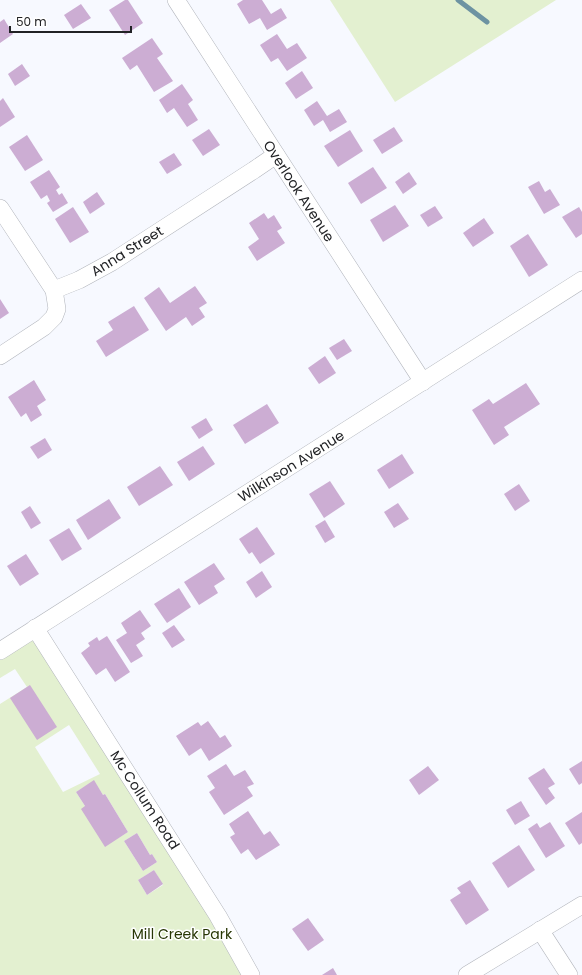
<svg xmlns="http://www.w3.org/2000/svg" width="582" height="975" viewBox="0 0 582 975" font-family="Poppins,sans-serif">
<rect width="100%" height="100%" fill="#f7f9ff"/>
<g fill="#e3f0d0" fill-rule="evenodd">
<path d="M330,0H556L395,102Z"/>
<path d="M35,628L251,975H0V704L27,687L15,669L0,678V651ZM69,725L100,774L63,792L35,747ZM94,781L103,795L105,794L128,832L105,846L85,806L76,792ZM137,833L150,855L152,854L157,862L143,871L124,841ZM154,870L163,885L147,895L138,880Z"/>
</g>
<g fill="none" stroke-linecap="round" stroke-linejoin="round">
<path stroke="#6d93a2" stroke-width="5" d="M458,0L487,22"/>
</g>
<g fill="#ccadd3">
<path d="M125,0H128L143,23L125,35L109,10Z"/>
<path d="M243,0H262L271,14L281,8L287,18L267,30L260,18L249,24L237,4Z"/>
<path d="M81,4L91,18L73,29L64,15Z"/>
<path d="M4,19L13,34L0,43V22Z"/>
<path d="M277,34L287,49L297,43L307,58L287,71L278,58L271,62L260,45Z"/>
<path d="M152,38L163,54L157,58L173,81L154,92L137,65L130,70L122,58Z"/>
<path d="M22,64L30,76L15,86L8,74Z"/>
<path d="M302,71L313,88L296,99L285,83Z"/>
<path d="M182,84L193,100L188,104L198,120L187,127L174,108L167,113L159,100Z"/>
<path d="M3,98L15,117L0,127V101Z"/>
<path d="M317,101L327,116L339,109L347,122L330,132L323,120L314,126L304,110Z"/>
<path d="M394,127L403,141L382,154L373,140Z"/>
<path d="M209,129L220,145L203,156L192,140Z"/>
<path d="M350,130L363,151L338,167L324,146Z"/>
<path d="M27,135L43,160L25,171L9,147Z"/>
<path d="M174,153L182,165L167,174L159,162Z"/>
<path d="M373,167L387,188L361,204L348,183Z"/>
<path d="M49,170L60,187L56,190L59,195L62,193L68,203L53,212L47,203L50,201L47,195L41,199L30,182Z"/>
<path d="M409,172L417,184L403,194L395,182Z"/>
<path d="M539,181L545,192L550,189L560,205L544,214L528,187Z"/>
<path d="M97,192L105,204L90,214L83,202Z"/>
<path d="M395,205L409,226L383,242L370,220Z"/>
<path d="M435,206L443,218L428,227L420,215Z"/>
<path d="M73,207L89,232L70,243L55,219Z"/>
<path d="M579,207L582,212V234L576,238L562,217Z"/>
<path d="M264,213L268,219L274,215L282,228L277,231L285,243L257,261L248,247L259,239L249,223Z"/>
<path d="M484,218L494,233L473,247L463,233Z"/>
<path d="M528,234L548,265L529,277L510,246Z"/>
<path d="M195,286L207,303L199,308L205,317L192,326L186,317L166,331L144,298L159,287L170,303Z"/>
<path d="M0,299L9,313L0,319Z"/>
<path d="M134,306L149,330L106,357L96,341L113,330L108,322Z"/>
<path d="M344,339L352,351L337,360L329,348Z"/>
<path d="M325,356L336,373L319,384L308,368Z"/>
<path d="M34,380L46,400L37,406L42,415L31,422L26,413L21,417L8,397Z"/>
<path d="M526,383L540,404L504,427L509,435L494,445L472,410L489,399L493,404Z"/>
<path d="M267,404L279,423L245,444L233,425Z"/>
<path d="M206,418L213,430L199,439L191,427Z"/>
<path d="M45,438L52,450L38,459L30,447Z"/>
<path d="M203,446L215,464L189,481L177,462Z"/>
<path d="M402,454L414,473L389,489L377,470Z"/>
<path d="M160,466L173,485L139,506L127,487Z"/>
<path d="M330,481L345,504L324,518L309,494Z"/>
<path d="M519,484L530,501L515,511L504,494Z"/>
<path d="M109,499L121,518L88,540L76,520Z"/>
<path d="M398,503L409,519L394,528L384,512Z"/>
<path d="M30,506L41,523L31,529L21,512Z"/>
<path d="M325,520L335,537L325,543L315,526Z"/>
<path d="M257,527L275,554L260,564L252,552L249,554L239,539Z"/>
<path d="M69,528L82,549L62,561L49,540Z"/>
<path d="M26,554L39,574L20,586L7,566Z"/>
<path d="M214,563L225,579L214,586L218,593L199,605L184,582Z"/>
<path d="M262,571L272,587L256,598L246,582Z"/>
<path d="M179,588L191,607L167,623L154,604Z"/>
<path d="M140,610L151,626L141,633L145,639L136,645L143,656L131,663L116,640L127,633L121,623Z"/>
<path d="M174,625L185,640L172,648L162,633Z"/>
<path d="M107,636L130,672L115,682L106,668L96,675L81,653L90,646L88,643L97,637L99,641Z"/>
<path d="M30,685L57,727L37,740L10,698Z"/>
<path d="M208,721L220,738L225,735L232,746L209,761L201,748L189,756L176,736L198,722L201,726Z"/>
<path d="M582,761V783L579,785L569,769Z"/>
<path d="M226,764L234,776L245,770L254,784L247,787L253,796L224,815L209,792L215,788L207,776Z"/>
<path d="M428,766L439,780L419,795L409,780Z"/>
<path d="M544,768L555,784L548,788L555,798L546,805L528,778Z"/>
<path d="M94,780L103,795L105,794L128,832L105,847L81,809L85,806L76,792Z"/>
<path d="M521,801L530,816L515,825L506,810Z"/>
<path d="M248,811L264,835L270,831L280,845L256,860L248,849L241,854L230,837L235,834L229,824Z"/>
<path d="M582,812V843L579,845L565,823Z"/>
<path d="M550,822L565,846L546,858L528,829L537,823L540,828Z"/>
<path d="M137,833L150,855L152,854L157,862L143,871L124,841Z"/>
<path d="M519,845L535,870L508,888L492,863Z"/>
<path d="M154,870L163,884L147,895L138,880Z"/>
<path d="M470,880L489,910L466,925L450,900L461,893L457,888Z"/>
<path d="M308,918L324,940L308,951L292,929Z"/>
<path d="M333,968L337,975H322Z"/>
</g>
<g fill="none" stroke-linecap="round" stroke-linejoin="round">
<defs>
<g id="minor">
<path d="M176,0L423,382"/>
<path d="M0,208L54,290L57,309L54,317L44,327L0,356"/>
<path d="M54,290L79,280L112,262L254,170L276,155"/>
<path d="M35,628L218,916L251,975"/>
<path d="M0,651L582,280"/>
<path d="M540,930L569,975"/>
<path d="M467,975L582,905"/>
</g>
</defs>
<use href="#minor" stroke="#b2b5bc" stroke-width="18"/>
<use href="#minor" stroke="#fff" stroke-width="17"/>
</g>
<g text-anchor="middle" stroke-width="3" stroke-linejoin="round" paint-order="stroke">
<g font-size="14" fill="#212225" stroke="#fff">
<text transform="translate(299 191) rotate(57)" y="5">Overlook Avenue</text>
<text transform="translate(127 251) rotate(-32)" y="5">Anna Street</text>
<text transform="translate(291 466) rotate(-32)" y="5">Wilkinson Avenue</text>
<text transform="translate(145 800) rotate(57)" y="5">Mc Collum Road</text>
</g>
<g font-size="14" fill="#273604" stroke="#fff">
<text x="182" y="939">Mill Creek Park</text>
</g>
</g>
<path d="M10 26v6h121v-6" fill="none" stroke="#212225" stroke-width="2"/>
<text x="16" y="26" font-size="12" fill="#212225" stroke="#ffffff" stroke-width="3" paint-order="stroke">50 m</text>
</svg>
